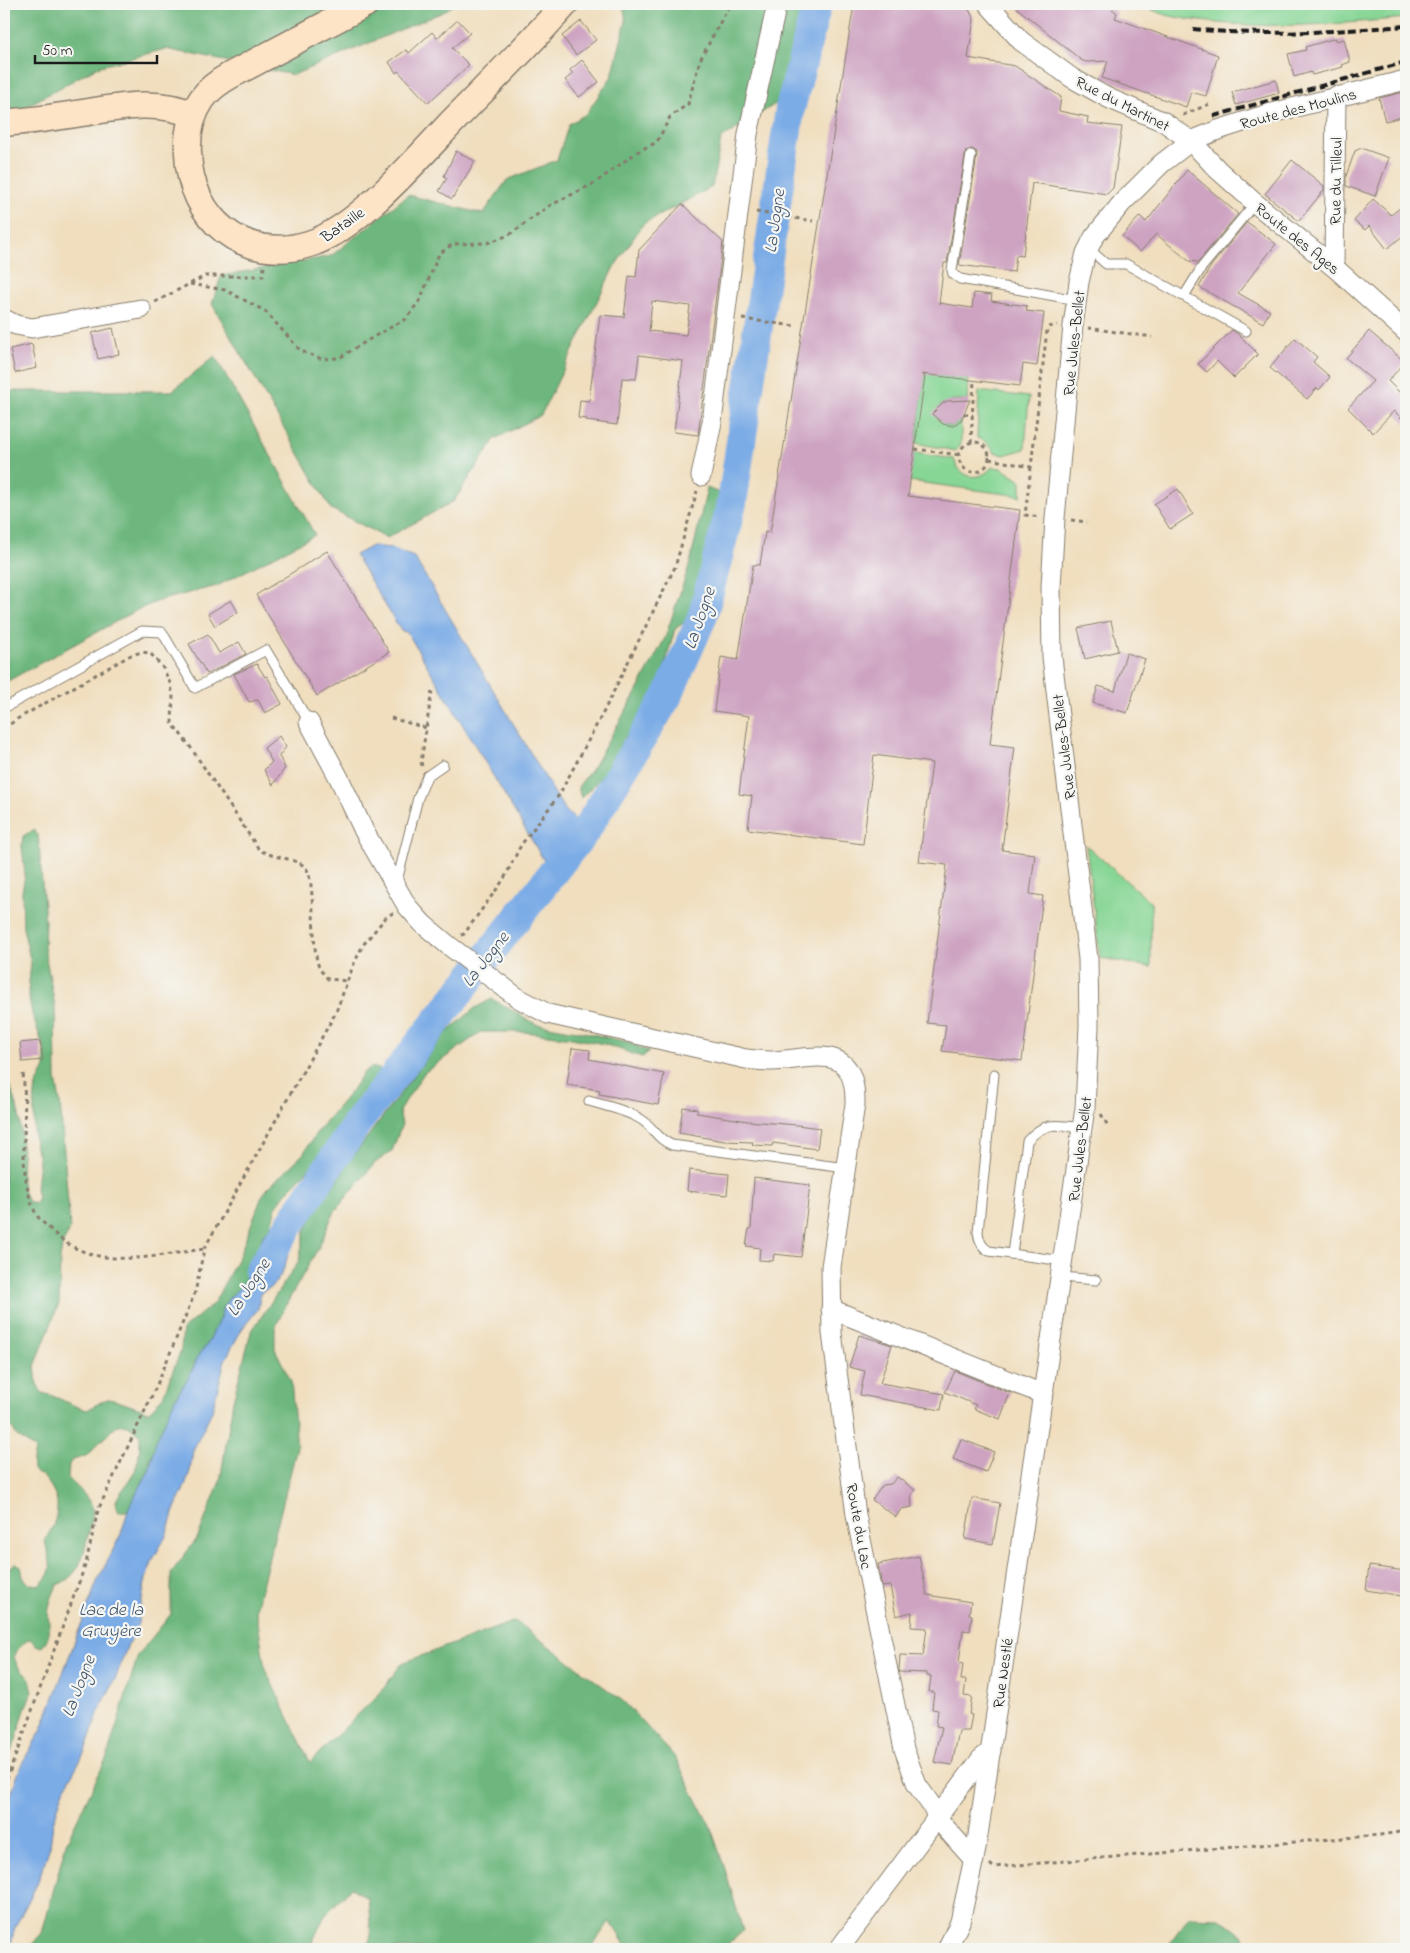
<svg xmlns="http://www.w3.org/2000/svg" width="1410" height="1953" viewBox="0 0 1410 1953" font-family="'Indie Flower',sans-serif">
<rect width="100%" height="100%" fill="#f6f6f2"/>
<filter id="ink" filterUnits="userSpaceOnUse"><feTurbulence type="fractalNoise" baseFrequency=".02" numOctaves="2"/><feDisplacementMap in="SourceGraphic" scale="10" xChannelSelector="R" yChannelSelector="G"/><feConvolveMatrix kernelMatrix="1 2 1 2 8 2 1 2 1" color-interpolation-filters="sRGB"/></filter>
<filter id="wash" filterUnits="userSpaceOnUse"><feTurbulence type="fractalNoise" baseFrequency=".0096" numOctaves="4" result="noise"/><feDisplacementMap in="SourceGraphic" scale="20" xChannelSelector="R" yChannelSelector="G"/><feGaussianBlur stdDeviation="1.12" result="paint"/><feColorMatrix in="noise" values="0 0 0 0 0 0 0 0 0 0 0 0 0 0 0 0 0 1.4 0 .05"/><feComposite in="paint" operator="in"/></filter>
<g filter="url(#wash)">
<rect width="100%" height="100%" fill="#f0debe"/>
<g fill="#87d695" stroke="#527958">
<path d="M1141,4H1406V18C1329,25 1251,31 1175,17C1163,15 1151,9 1139,5Z"/>
<path d="M925,373L968,379L967,402C959,398 946,400 939,407L940,421L948,426H953L961,420V444L956,451L916,443Z"/>
<path d="M979,391L1029,397L1025,449L1004,455L994,452C989,444 985,441 977,438Z"/>
<path d="M914,453L954,459C960,478 979,483 992,467L1001,468L1021,481V496L909,481Z"/>
<path d="M1086,845L1151,903V967L1100,958Z"/>
</g>
<g fill="#6db77e" stroke="#446a4d">
<path d="M4,4H455L443,12L293,75L166,49L97,67L4,119Z"/>
<path d="M623,4H813L789,95L721,139L712,187L643,224L613,269L541,415L495,439L454,501L387,538L331,509L212,304L221,276L331,256L408,195L483,214L507,180L557,160L569,124L586,114L612,76L626,21Z"/>
<path d="M215,356L315,535L217,586L161,600L137,610L4,683V391H172Z"/>
<path d="M707,488L727,496V520L700,611L675,629L660,682L647,706L626,736L606,772L581,798L578,787L593,767L636,693L665,638L690,563Z"/>
<path d="M34,830L38,836L39,844L45,921L44,947L55,1006L56,1078L60,1102L70,1228L62,1246L60,1259L59,1303L35,1366L37,1384L42,1393C58,1396 71,1406 87,1410C93,1407 103,1400 108,1399C111,1398 143,1410 149,1412L163,1396L181,1350L183,1329L214,1303L240,1254L262,1196L268,1188L303,1154L317,1132L352,1090L363,1073L371,1067L380,1069L372,1087L349,1111L338,1131L322,1155L286,1193L276,1207L270,1229L264,1233L258,1251L243,1284L229,1298L223,1307L220,1318L206,1347L200,1352L189,1377L176,1397L150,1461L149,1471L127,1511L119,1512L116,1507V1501C119,1493 125,1488 129,1481C139,1468 140,1451 140,1435C132,1428 127,1421 116,1426L86,1456L73,1460L69,1464L68,1478C76,1486 89,1497 92,1508C94,1517 90,1527 88,1535C83,1557 80,1576 57,1585C54,1593 50,1600 49,1608C46,1625 55,1631 42,1647L36,1645L30,1639C21,1644 17,1649 14,1658L19,1668L29,1678L33,1691L26,1706L16,1740L7,1761L4,1763V1750L14,1719L8,1712L4,1714V1571L16,1563L21,1566L23,1577L29,1584L39,1585C57,1571 49,1560 45,1541C47,1535 52,1530 54,1523C61,1503 56,1491 42,1475C27,1473 34,1460 35,1449L17,1436L13,1429L4,1421V1077C20,1099 22,1131 22,1157C21,1174 20,1186 28,1202L35,1204L38,1198L36,1188L39,1160L34,1139V1104L36,1086L45,1068V1051L32,1014L28,992L31,963L23,928L22,892L25,875L22,846L23,836Z"/>
<path d="M492,999L536,1024L583,1032L628,1042L649,1052L642,1057L604,1044L572,1038L525,1032H481L424,1073L399,1111L402,1124L392,1151L375,1163L334,1212L320,1245L287,1303L275,1328V1349L291,1381L297,1447L256,1609L265,1669L310,1762L381,1692L402,1663L515,1621L624,1702L674,1756L710,1825L724,1866L743,1931L723,1949H628L610,1921L590,1949H368L371,1934L368,1898L351,1888L325,1915L309,1949H28L42,1933L66,1843L107,1757L138,1655L171,1614V1573L198,1537L220,1481L233,1401L251,1332L299,1261L305,1231L317,1207L337,1181L350,1160L446,1033L475,1008Z"/>
<path d="M1189,1917L1220,1918L1243,1936L1246,1949H1166Z"/>
</g>
<g fill="#7bace6" stroke="#4c6481">
<path d="M372,546L391,548L414,557L564,809L586,830L552,874L407,632L401,631L355,555Z"/>
<path d="M270,1229L289,1241C290,1255 283,1277 272,1286C269,1289 264,1290 261,1292L258,1309L242,1329L225,1360L212,1411L193,1450L190,1471L183,1491L175,1508L166,1536L153,1559L145,1582L138,1623L127,1647L116,1677L99,1711L85,1751L63,1792L53,1823L50,1846L46,1858L37,1884L15,1927L10,1949H4V1809L9,1800L21,1765L42,1729L97,1582L121,1534L129,1507L149,1471L156,1441L176,1397L189,1377L200,1352L206,1347L220,1318L223,1307L229,1298L243,1284L258,1251L264,1233Z"/>
</g>
<g fill="none" stroke-linecap="round" stroke-linejoin="round">
<path stroke="#7bace6" stroke-width="30" d="M259,1271L358,1122L586,830L667,697L702,618L732,503L790,109L817,4"/>
</g>
<g id="blocks">
<g fill="#cda3c1" fill-rule="evenodd">
<path d="M854,4H966L974,19L968,58L1015,66L1061,97L1059,111L1088,117L1087,123L1122,127L1113,188L1107,194L1032,183L1023,256L1016,255L1014,272L959,265L977,156V152L972,149L966,151L947,263H944L939,303L972,308L974,293L992,295L991,301L1027,306L1026,311L1044,313L1037,366L1023,364L1020,386L922,374L925,376L908,496L1020,510L990,744L1015,747L1002,850L1035,854L1030,894L1043,896L1022,1061L942,1051L946,1025L927,1023L947,865L919,862L932,763L874,755L863,844L748,829L752,796L739,794L749,716L714,711L721,657L738,660L753,565H760L765,532L770,533Z"/>
<path d="M1012,4H1106L1117,13L1115,18L1218,55L1206,96L1191,92L1186,107L1102,78L1108,61L1086,62L1081,60Z"/>
<path d="M458,20L470,33L452,48L469,65L428,103L398,71L396,73L389,62L406,50L409,53L432,32L437,38Z"/>
<path d="M581,21L596,40L576,55L562,36Z"/>
<path d="M1336,38V41L1344,39L1350,62L1342,65L1343,67L1312,75L1311,72L1294,77L1288,54L1306,50L1305,47Z"/>
<path d="M582,60L599,82L579,97L565,80L573,74L570,70Z"/>
<path d="M1276,80L1279,93L1236,105L1232,92Z"/>
<path d="M1404,92L1406,116L1385,121L1379,98Z"/>
<path d="M1361,148L1389,158L1375,196L1346,186V176L1355,151Z"/>
<path d="M456,151L475,161L452,199L439,191L447,178L444,176Z"/>
<path d="M1292,160L1324,186V190L1299,221L1265,194Z"/>
<path d="M1187,170L1238,214L1198,262L1189,261L1156,234L1140,252L1122,236L1140,216L1146,222Z"/>
<path d="M1373,199L1391,215L1406,203V233L1387,249L1369,226L1365,230L1354,221Z"/>
<path d="M682,204L723,242L698,435L674,432L683,361L639,355L636,379L622,378L617,425L587,421V419L578,418L580,400L589,401L600,315L624,317L629,276L636,277L639,250ZM652,301L690,306L686,335L649,331Z"/>
<path d="M1247,222L1276,244L1238,293L1270,311L1263,323L1199,287L1211,266Z"/>
<path d="M113,328L119,354L98,359L92,333Z"/>
<path d="M1232,330L1238,334L1258,354L1234,378L1217,361L1207,372L1198,364Z"/>
<path d="M1369,331L1405,362L1388,381L1406,399V423L1394,411L1373,433L1348,408L1373,381L1346,358Z"/>
<path d="M1295,338L1317,357L1313,362L1330,377L1319,390L1317,388L1307,399L1270,368Z"/>
<path d="M32,344L37,368L15,373L10,349Z"/>
<path d="M970,400L961,420L953,426L943,424L932,414L943,403L947,401Z"/>
<path d="M1178,489L1193,514L1170,529L1154,504Z"/>
<path d="M327,551L389,652L317,696L256,595Z"/>
<path d="M231,600L238,612L215,626L208,614Z"/>
<path d="M1111,621L1118,651L1085,659L1078,628Z"/>
<path d="M208,634L219,653L239,642L246,654L207,674L189,644Z"/>
<path d="M1126,653L1145,659L1127,713L1093,703L1098,686L1115,691Z"/>
<path d="M257,664L265,677L267,676L282,704L265,713L258,700L249,702L234,674Z"/>
<path d="M279,736L286,747L279,756L285,768L273,785L264,770L272,762L264,748Z"/>
<path d="M40,1041L43,1060L22,1062L20,1043Z"/>
<path d="M572,1048L590,1050L589,1059L664,1074L658,1105L599,1094L600,1090L567,1085Z"/>
<path d="M683,1107L697,1109V1113L748,1121L797,1125L820,1128L817,1149L773,1143L772,1146L752,1145L753,1142L724,1141L679,1133Z"/>
<path d="M689,1170L729,1174L727,1195L687,1191Z"/>
<path d="M754,1178L810,1185L801,1257L774,1254L773,1261L759,1260L760,1248L746,1246L749,1229H751Z"/>
<path d="M859,1335L892,1345L880,1383L944,1394L941,1410L860,1395L865,1371L849,1367Z"/>
<path d="M955,1371L1010,1393L1000,1419L974,1409L976,1405L945,1392Z"/>
<path d="M961,1439L994,1452L986,1472L953,1459Z"/>
<path d="M897,1477L915,1490L911,1495L912,1507L901,1509L896,1517L872,1500L883,1485L891,1484Z"/>
<path d="M972,1498L1000,1503L993,1544L965,1539Z"/>
<path d="M919,1556L927,1595L971,1602L969,1614L972,1615L970,1631L963,1630L959,1663L963,1664L961,1680H966L964,1696L972,1697L969,1714L972,1715L969,1731H959L952,1765L934,1762L942,1727L936,1726L938,1710L932,1709L934,1692H929L931,1676H927V1673L900,1672L899,1671L900,1655L923,1656L927,1628L911,1627L912,1612L896,1616L890,1586L882,1587L878,1564Z"/>
<path d="M1369,1566L1406,1571L1402,1596L1366,1590Z"/>
</g>
</g>
</g>
<g filter="url(#ink)">
<use href="#blocks" fill-opacity="0" stroke="#867d6d" stroke-width="1"/>
<g fill="none" stroke-linecap="round" stroke-linejoin="round">
<defs>
<g id="service">
<path d="M971,155L952,270L953,274L960,279L1077,300"/>
<path d="M1088,248L1106,264H1126L1246,331"/>
<path d="M1184,296L1202,267L1255,203"/>
<path d="M4,708L142,631L162,632L195,688L266,650L309,722"/>
<path d="M396,885L418,798L427,776L443,765"/>
<path d="M994,1074L978,1232C979,1240 981,1247 989,1251L1064,1261"/>
<path d="M589,1101C605,1106 627,1110 642,1120C654,1128 658,1140 672,1145L846,1168"/>
<path d="M1012,1254L1027,1141C1045,1120 1059,1125 1083,1128"/>
<path d="M1062,1277L1096,1280"/>
</g>
<g id="minor">
<path d="M988,4L1021,41L1072,78L1108,98L1164,122L1191,141L1218,170L1255,203L1334,267L1406,332"/>
<path d="M1334,267L1336,96"/>
<path d="M4,319L16,325L32,328L141,309"/>
<path d="M701,476L712,422L748,134L777,4"/>
<path d="M309,722L339,778L364,831L407,906L423,924L448,945L518,998L548,1014L746,1059C755,1060 764,1061 773,1061C815,1059 856,1041 855,1104L831,1267L832,1333L856,1515L904,1749L917,1785L934,1809L936,1817L974,1860"/>
<path d="M831,1309L1035,1391L1044,1393"/>
<path d="M839,1949L981,1759L991,1751"/>
<path d="M947,1949L960,1922L976,1849L1085,1108L1089,1026L1088,959L1052,657L1051,587L1055,518L1073,326L1079,282L1086,253L1094,237L1122,203L1161,164L1191,141L1218,130L1268,114L1406,80"/>
</g>
<g id="secondary">
<path d="M365,4L231,75C220,81 209,89 202,99C191,115 187,135 188,153C190,219 244,264 309,244C356,230 418,158 452,122C490,83 529,45 565,4"/>
<path d="M4,123C28,121 52,118 76,114C115,108 157,98 193,115"/>
</g>
</defs>
<use href="#service" stroke="#867d6d" stroke-width="11"/>
<use href="#minor" stroke="#867d6d" stroke-width="21"/>
<use href="#secondary" stroke="#867d6d" stroke-width="29"/>
<g stroke="#867d6d" stroke-width="3" stroke-dasharray="4 4" stroke-linecap="butt">
<path d="M1183,115L1210,104"/>
<path d="M756,212L813,221"/>
<path d="M190,284L225,290L265,311L301,351L322,359L339,358L375,336L406,319L420,300L439,254L453,244L487,243L509,235L549,206L595,183L637,152L657,142L670,117L688,104L700,60L730,4"/>
<path d="M155,302L205,276H263L264,267"/>
<path d="M742,319L796,326"/>
<path d="M1088,328L1152,337"/>
<path d="M964,414L973,415"/>
<circle cx="974" cy="457" r="15"/>
<path d="M971,443L974,380"/>
<path d="M915,449L960,455"/>
<path d="M989,459L1031,467L1047,330L1049,327L1057,325"/>
<path d="M1031,467L1025,515L1040,517"/>
<path d="M1071,520L1087,522"/>
<path d="M391,718L426,728"/>
<path d="M4,729L17,719L131,655L142,652L150,653L163,668L170,683L173,695L172,723L189,745L258,848C270,859 291,856 304,866C317,875 310,947 319,967C321,972 325,975 328,979L348,981"/>
<path d="M422,766L421,762L432,690"/>
<path d="M461,935L464,934L504,879L521,845L559,795L603,713L675,567L697,491"/>
<path d="M23,1074C27,1108 22,1140 25,1173C27,1187 30,1205 38,1217C42,1222 47,1226 52,1231C94,1273 151,1256 204,1249"/>
<path d="M1101,1114L1108,1126"/>
<path d="M4,1787L86,1563L98,1510L156,1387L195,1293L204,1249L336,1012L353,966L363,945L387,916L393,913"/>
<path d="M990,1864L993,1867L1380,1835L1406,1831"/>
</g>
<use href="#service" stroke="#fff" stroke-width="9"/>
<use href="#minor" stroke="#fff" stroke-width="19"/>
<use href="#secondary" stroke="#fee4c6" stroke-width="26"/>
<g stroke="#1c1c1c" stroke-width="4" stroke-dasharray="8 4" stroke-linecap="butt">
<path d="M1193,29C1265,37 1335,31 1406,26"/>
<path d="M1214,116L1406,62"/>
</g>
</g>
</g>
<g text-anchor="middle" stroke-width="4.5" stroke-linejoin="round" paint-order="stroke">
<g font-size="16" fill="#1c1c1c" stroke="#f6f6f2">
<text transform="translate(1123 103) rotate(27)" y="6">Rue du Martinet</text>
<text transform="translate(1298 108) rotate(-15)" y="6">Route des Moulins</text>
<text transform="translate(1335 181) rotate(-89)" y="6">Rue du Tilleul</text>
<text transform="translate(342 224) rotate(-35)" y="6">Bataille</text>
<text transform="translate(1298 238) rotate(39)" y="6">Route des Ages</text>
<text transform="translate(1073 343) rotate(-84)" y="6">Rue Jules-Bellet</text>
<text transform="translate(1063 747) rotate(-97)" y="6">Rue Jules-Bellet</text>
<text transform="translate(1079 1149) rotate(-83)" y="6">Rue Jules-Bellet</text>
<text transform="translate(860 1526) rotate(80)" y="6">Route du Lac</text>
<text transform="translate(1002 1673) rotate(-82)" y="6">Rue Nestlé</text>
</g>
<g font-size="18" font-style="italic" fill="#42566d" stroke="#f6f6f2">
<text transform="translate(774 221) rotate(-82)" y="6">La Jogne</text>
<text transform="translate(699 618) rotate(-71)" y="6">La Jogne</text>
<text transform="translate(485 959) rotate(-52)" y="6">La Jogne</text>
<text transform="translate(248 1287) rotate(-57)" y="6">La Jogne</text>
<text x="111" y="1615">Lac de la<tspan x="111" dy="21">Gruyère</tspan></text>
<text transform="translate(78 1686) rotate(-69)" y="6">La Jogne</text>
</g>
</g>
<rect width="1410" height="1953" fill="none" stroke="#f6f6f2" stroke-width="20"/>
<path d="M35 55v8h122v-8" fill="none" stroke="#1c1c1c" stroke-width="2.5"/>
<text x="42" y="55" font-size="15" fill="#1c1c1c" stroke="#f6f6f2" stroke-width="4" paint-order="stroke">50 m</text>
</svg>
